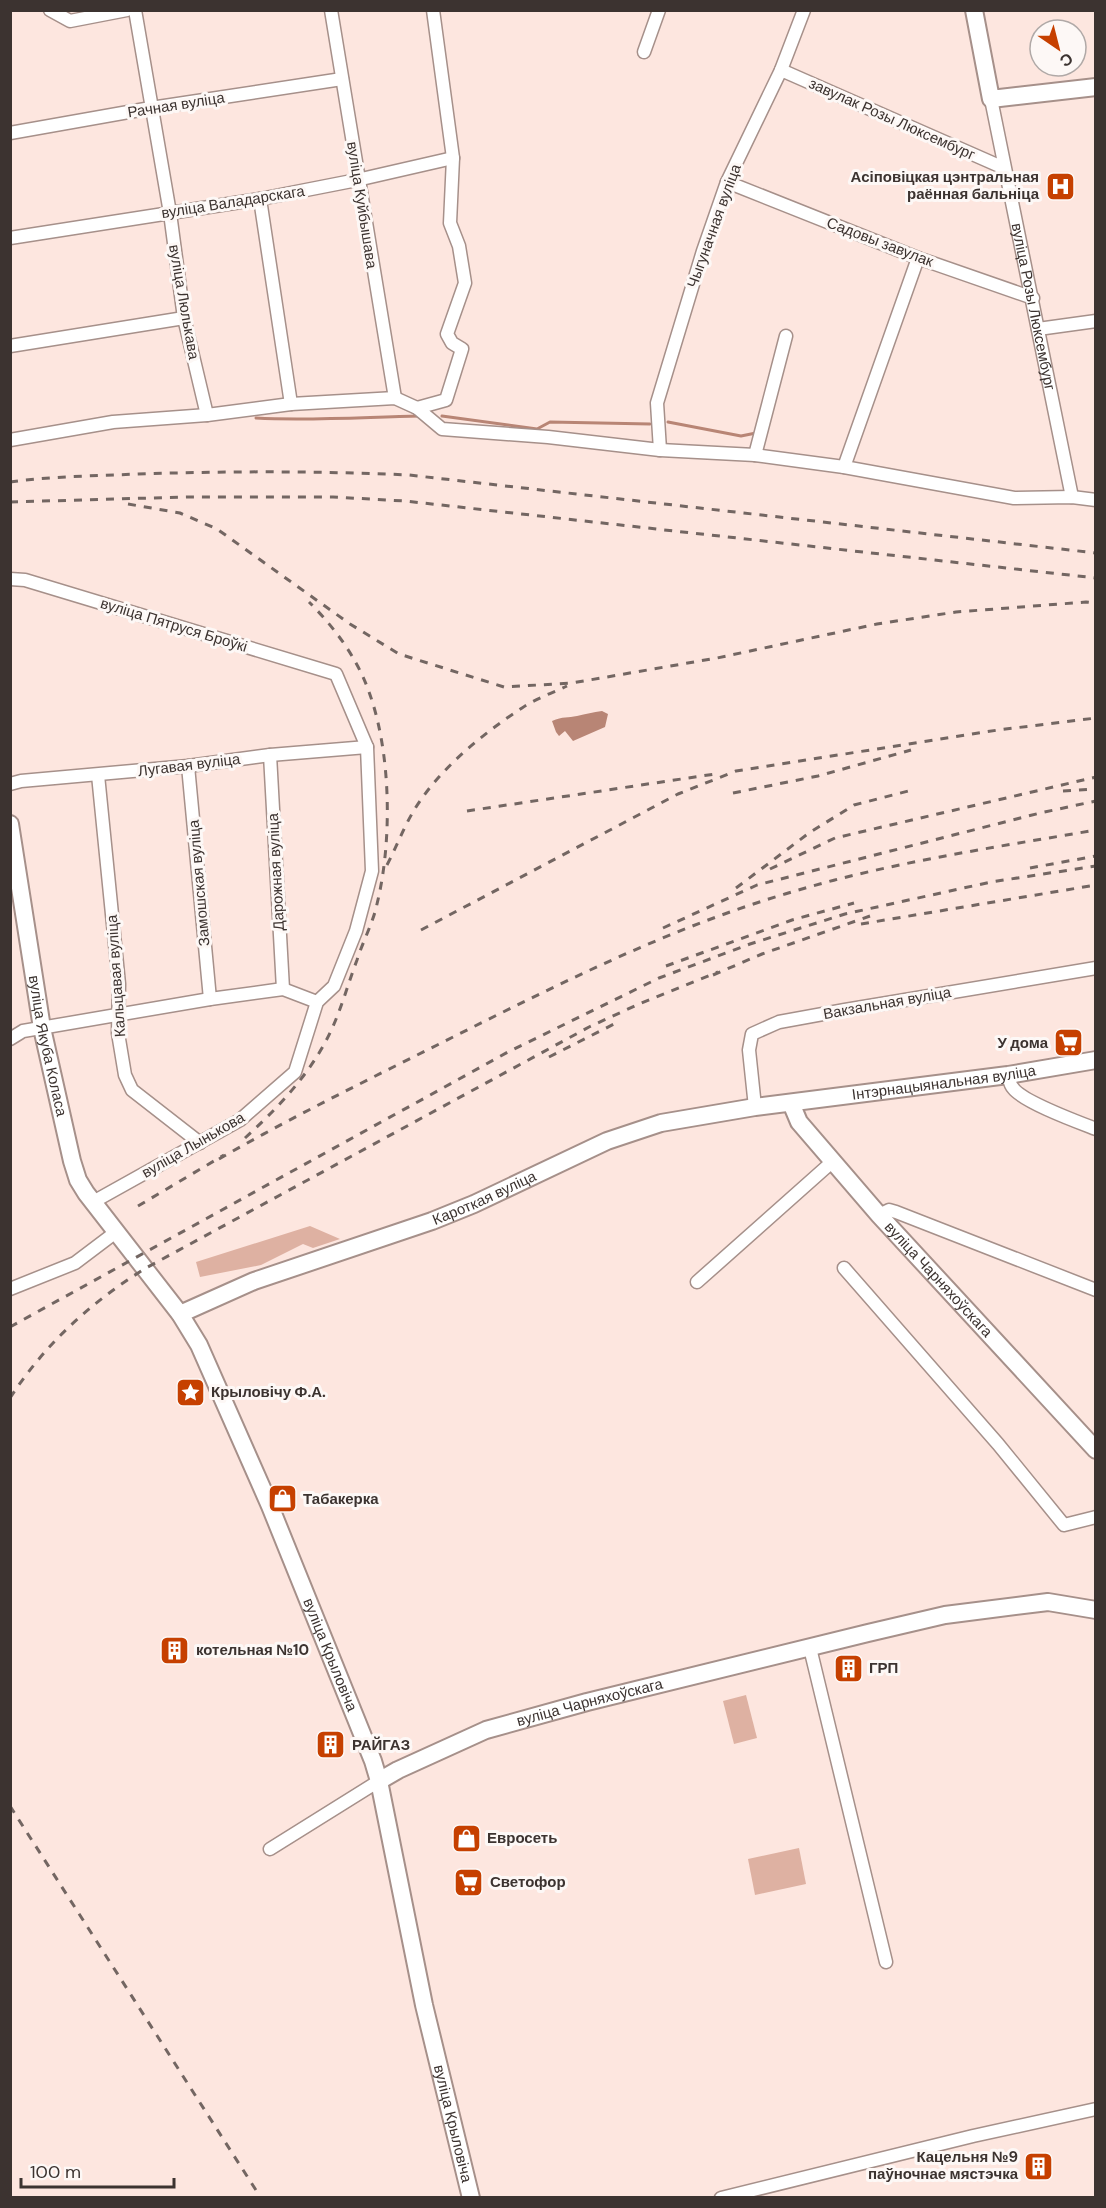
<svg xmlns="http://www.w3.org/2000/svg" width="1106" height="2208" viewBox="0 0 1106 2208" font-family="'DM Sans',sans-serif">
<rect width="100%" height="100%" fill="#fde6df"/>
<g fill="#deb1a2">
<path d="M310,1226L340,1239L313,1248L303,1244L261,1265L200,1277L196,1262Z"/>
<path d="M746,1695L757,1738L734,1744L723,1701Z"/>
<path d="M799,1848L806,1884L755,1895L748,1859Z"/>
</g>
<path fill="#b88575" d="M602,711L608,714L605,727L573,741L565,731L559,736L556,732L552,721C563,716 568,718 577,716C586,714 593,712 602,711Z"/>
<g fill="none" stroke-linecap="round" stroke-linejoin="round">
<g stroke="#b88575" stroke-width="3">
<path d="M442,416L537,429L550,422L650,424"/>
<path d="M256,418C310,421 365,417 420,416"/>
<path d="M668,422L741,436L756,433"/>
</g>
<defs>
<g id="street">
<path d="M50,10L70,21L127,10"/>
<path d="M135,10L170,213L184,318L207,415"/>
<path d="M331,10L395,398"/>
<path d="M644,52L659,10"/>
<path d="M781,70L1004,168"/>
<path id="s1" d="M991,99L1072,497"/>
<path d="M10,133L151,108L342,79"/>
<path d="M727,182L918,258L1033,298"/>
<path d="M260,199L291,404"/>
<path d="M10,238L260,199L357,180L453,158"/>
<path d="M1038,329L1096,321"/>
<path d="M10,346L184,318"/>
<path d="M417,408L446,400L462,349L452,343L447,334L465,283L459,246L450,223L453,158L433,10"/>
<path d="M10,440L113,422L207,415L291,404L395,398L417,408L442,429L548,437L660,450L755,455L844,467L1014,498L1072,497L1096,500"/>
<path d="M660,450L657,403L703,251L727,182L781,70L804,10"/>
<path d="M755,455L786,336"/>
<path d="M844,467L918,258"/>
<path d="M10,579L25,580L336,674L367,747L372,871L356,931L334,986L317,1002L295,1072L240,1120L93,1202"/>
<path d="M270,755L283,989"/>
<path d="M188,766L210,999"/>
<path d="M98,775L119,984L118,1033L125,1075L132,1090L200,1143"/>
<path d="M10,784L21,781L188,766L270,755L367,747"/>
<path d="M10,1039L23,1031L210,999L283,989L317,1002"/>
<path d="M1008,1075C1009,1079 1010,1085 1013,1088C1023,1102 1078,1122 1096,1129"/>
<path d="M755,1107L749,1050L752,1034L779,1022L845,1010L1096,968"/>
<path d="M879,1215L889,1210L896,1212L1096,1290"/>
<path d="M844,1268L998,1444L1064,1525L1096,1517"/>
<path d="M697,1282L832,1162"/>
<path d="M10,1289L75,1263L116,1232"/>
<path d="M810,1648L886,1962"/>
<path d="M270,1849L379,1781"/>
<path d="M721,2198L973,2136L1096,2109"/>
</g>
<g id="secondary">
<path d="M974,10L991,99L1096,87"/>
<path id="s2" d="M10,824L42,1028L72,1161L78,1180L86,1193L180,1314L199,1345L270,1506L373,1761L379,1781L424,2005L471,2198"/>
<path id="s3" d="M791,1103L799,1122L879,1215L1096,1450"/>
<path id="s4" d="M180,1314L254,1281L432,1221L474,1204L607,1141L661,1123L755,1107L1008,1075L1096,1060"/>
<path id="s5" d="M379,1781L398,1770L486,1730L587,1702L868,1633L945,1615L1048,1602L1096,1610"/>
</g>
</defs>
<use href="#street" stroke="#a6908a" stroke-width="15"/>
<use href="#secondary" stroke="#a6908a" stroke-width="20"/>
<use href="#street" stroke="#fff" stroke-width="12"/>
<use href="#secondary" stroke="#fff" stroke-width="16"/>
<g stroke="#736662" stroke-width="3" stroke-dasharray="8 8" stroke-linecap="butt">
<path d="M10,482C53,476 96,476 138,474C229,471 319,471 409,475L1096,553"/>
<path d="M10,502L186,497H333L405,501L1096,578"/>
<path d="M128,504L180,513L217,529L350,624L399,654L504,687L572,683L717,658L877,624L956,612L1086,602L1096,603"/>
<path d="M1063,791L1096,789"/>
<path d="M733,793L818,776L911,750"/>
<path d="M467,811L715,774"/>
<path d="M387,865C396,848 403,829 413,812C437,771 482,734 522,708C535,699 552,693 567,686"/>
<path d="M1030,868L1096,856"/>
<path d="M770,869L835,838L1096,777"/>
<path d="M736,888L809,833L854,805L912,790"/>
<path d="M861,924L1096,885"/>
<path d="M663,928L757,885L1040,813L1096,801"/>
<path d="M421,930L678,794L736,771L998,730L1096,718"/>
<path d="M666,966L792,920L854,903"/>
<path d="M713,975L762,954L870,916"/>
<path d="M549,1057L616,1023"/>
<path d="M245,1138C280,1106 315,1069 334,1024C343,1003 349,981 357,960C363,941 373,923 377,904C394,835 392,727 356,663C344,641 327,620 309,602"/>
<path d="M219,1159C297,1114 378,1075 459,1034C565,981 671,928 785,894C886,863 991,848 1096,830"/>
<path d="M138,1206L224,1155"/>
<path d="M10,1327L508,1052L659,978L750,944L845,914L991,882L1096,866"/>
<path d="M10,1398C45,1344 91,1302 146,1268L589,1027L639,1004L718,972"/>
<path d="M10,1806L261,2198"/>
</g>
</g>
<defs>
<symbol id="hospital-square" viewBox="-11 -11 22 22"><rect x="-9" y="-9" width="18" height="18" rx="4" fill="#c64000" stroke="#fdf8f6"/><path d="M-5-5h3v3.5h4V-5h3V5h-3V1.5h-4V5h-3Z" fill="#fff"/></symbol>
<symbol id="supermarket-square" viewBox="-11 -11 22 22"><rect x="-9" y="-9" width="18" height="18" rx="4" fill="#c64000" stroke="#fdf8f6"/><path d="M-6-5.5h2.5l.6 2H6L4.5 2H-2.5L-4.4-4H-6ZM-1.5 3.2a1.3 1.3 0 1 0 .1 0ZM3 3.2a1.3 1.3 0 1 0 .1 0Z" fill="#fff"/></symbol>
<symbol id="sight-square" viewBox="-11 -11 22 22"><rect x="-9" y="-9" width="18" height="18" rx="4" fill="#c64000" stroke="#fdf8f6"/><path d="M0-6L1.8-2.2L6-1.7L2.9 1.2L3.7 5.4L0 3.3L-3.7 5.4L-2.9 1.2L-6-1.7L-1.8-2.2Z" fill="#fff"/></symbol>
<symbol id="shop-square" viewBox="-11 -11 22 22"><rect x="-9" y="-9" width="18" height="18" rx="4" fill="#c64000" stroke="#fdf8f6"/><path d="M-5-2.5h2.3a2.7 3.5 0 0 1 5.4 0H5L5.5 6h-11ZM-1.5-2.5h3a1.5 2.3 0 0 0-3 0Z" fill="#fff"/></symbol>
<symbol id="building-square" viewBox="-11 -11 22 22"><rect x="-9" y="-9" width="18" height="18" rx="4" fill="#c64000" stroke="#fdf8f6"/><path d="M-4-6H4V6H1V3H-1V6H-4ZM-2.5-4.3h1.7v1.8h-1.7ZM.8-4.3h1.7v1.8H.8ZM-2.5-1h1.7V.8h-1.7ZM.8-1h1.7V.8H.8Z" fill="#fff"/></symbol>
</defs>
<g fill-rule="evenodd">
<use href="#hospital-square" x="1044" y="170" width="33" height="33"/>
<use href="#supermarket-square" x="1052" y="1026" width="33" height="33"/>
<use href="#sight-square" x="174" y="1376" width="33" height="33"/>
<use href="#shop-square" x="266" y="1482" width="33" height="33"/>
<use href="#building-square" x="158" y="1634" width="33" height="33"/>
<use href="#building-square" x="832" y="1652" width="33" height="33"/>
<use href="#building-square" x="314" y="1728" width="33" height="33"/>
<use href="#shop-square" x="450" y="1822" width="33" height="33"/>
<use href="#supermarket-square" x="452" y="1866" width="33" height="33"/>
<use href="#building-square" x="1022" y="2150" width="33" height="33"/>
</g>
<g text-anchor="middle" stroke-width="6" stroke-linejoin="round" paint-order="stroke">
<g font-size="15" fill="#3c3330" stroke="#fdf8f6">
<text transform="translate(176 105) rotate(-9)" y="5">Рачная вуліца</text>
<text transform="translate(892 119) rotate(24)" y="5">завулак Розы Люксембург</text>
<text transform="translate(233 202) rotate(-9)" y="5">вуліца Валадарскага</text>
<text transform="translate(362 205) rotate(81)" y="5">вуліца Куйбышава</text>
<text transform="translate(714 226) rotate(-70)" y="5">Чыгуначная вуліца</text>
<text transform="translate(880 242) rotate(21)" y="5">Садовы завулак</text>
<text transform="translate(184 302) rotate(80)" y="5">вуліца Люлькава</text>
<text dy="5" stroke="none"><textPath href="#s1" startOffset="212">вуліца Розы Люксембург</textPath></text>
<text transform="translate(174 625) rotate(17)" y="5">вуліца Пятруся Броўкі</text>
<text transform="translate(189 765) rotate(-7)" y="5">Лугавая вуліца</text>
<text transform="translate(276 872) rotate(-93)" y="5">Дарожная вуліца</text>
<text transform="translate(199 883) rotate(-95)" y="5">Замошская вуліца</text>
<text transform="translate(116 976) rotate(-94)" y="5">Кальцавая вуліца</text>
<text transform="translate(887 1003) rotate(-10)" y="5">Вакзальная вуліца</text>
<text dy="5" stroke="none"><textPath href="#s2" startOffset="225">вуліца Якуба Коласа</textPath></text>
<text dy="5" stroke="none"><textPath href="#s4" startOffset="804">Інтэрнацыянальная вуліца</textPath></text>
<text transform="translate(193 1145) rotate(-30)" y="5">вуліца Лынькова</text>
<text dy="5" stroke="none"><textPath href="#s4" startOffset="326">Кароткая вуліца</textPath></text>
<text dy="5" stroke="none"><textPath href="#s3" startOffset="231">вуліца Чарняхоўскага</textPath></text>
<text dy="5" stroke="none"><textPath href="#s2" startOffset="904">вуліца Крыловіча</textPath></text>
<text dy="5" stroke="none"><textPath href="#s5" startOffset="226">вуліца Чарняхоўскага</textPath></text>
<text dy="5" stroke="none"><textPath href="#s2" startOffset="1390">вуліца Крыловіча</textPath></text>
</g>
<g font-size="15" font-weight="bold" fill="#3c3330" stroke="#fdf8f6" text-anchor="start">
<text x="1039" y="182" text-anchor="end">Асіповіцкая цэнтральная<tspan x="1039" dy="17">раённая бальніца</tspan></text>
<text x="1048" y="1048" text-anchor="end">У дома</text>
<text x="211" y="1397">Крыловічу Ф.А.</text>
<text x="303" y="1504">Табакерка</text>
<text x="196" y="1655">котельная №10</text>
<text x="869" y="1673">ГРП</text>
<text x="352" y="1750">РАЙГАЗ</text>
<text x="487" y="1843">Евросеть</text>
<text x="490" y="1887">Светофор</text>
<text x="1018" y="2162" text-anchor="end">Кацельня №9<tspan x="1018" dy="17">паўночнае мястэчка</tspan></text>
</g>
</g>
<rect width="1106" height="2208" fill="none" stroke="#3c3330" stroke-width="24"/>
<g transform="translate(1058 48) rotate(145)"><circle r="28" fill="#fdf8f6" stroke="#b0a9a7" stroke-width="1.5"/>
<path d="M0-4.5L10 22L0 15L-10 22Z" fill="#c64000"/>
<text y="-9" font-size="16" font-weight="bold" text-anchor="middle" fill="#3c3330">С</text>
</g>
<path d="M21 2178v9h153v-9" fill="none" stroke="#3c3330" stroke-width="3"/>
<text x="30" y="2178" font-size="18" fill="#3c3330" stroke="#fdf8f6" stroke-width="4.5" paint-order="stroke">100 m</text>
</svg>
